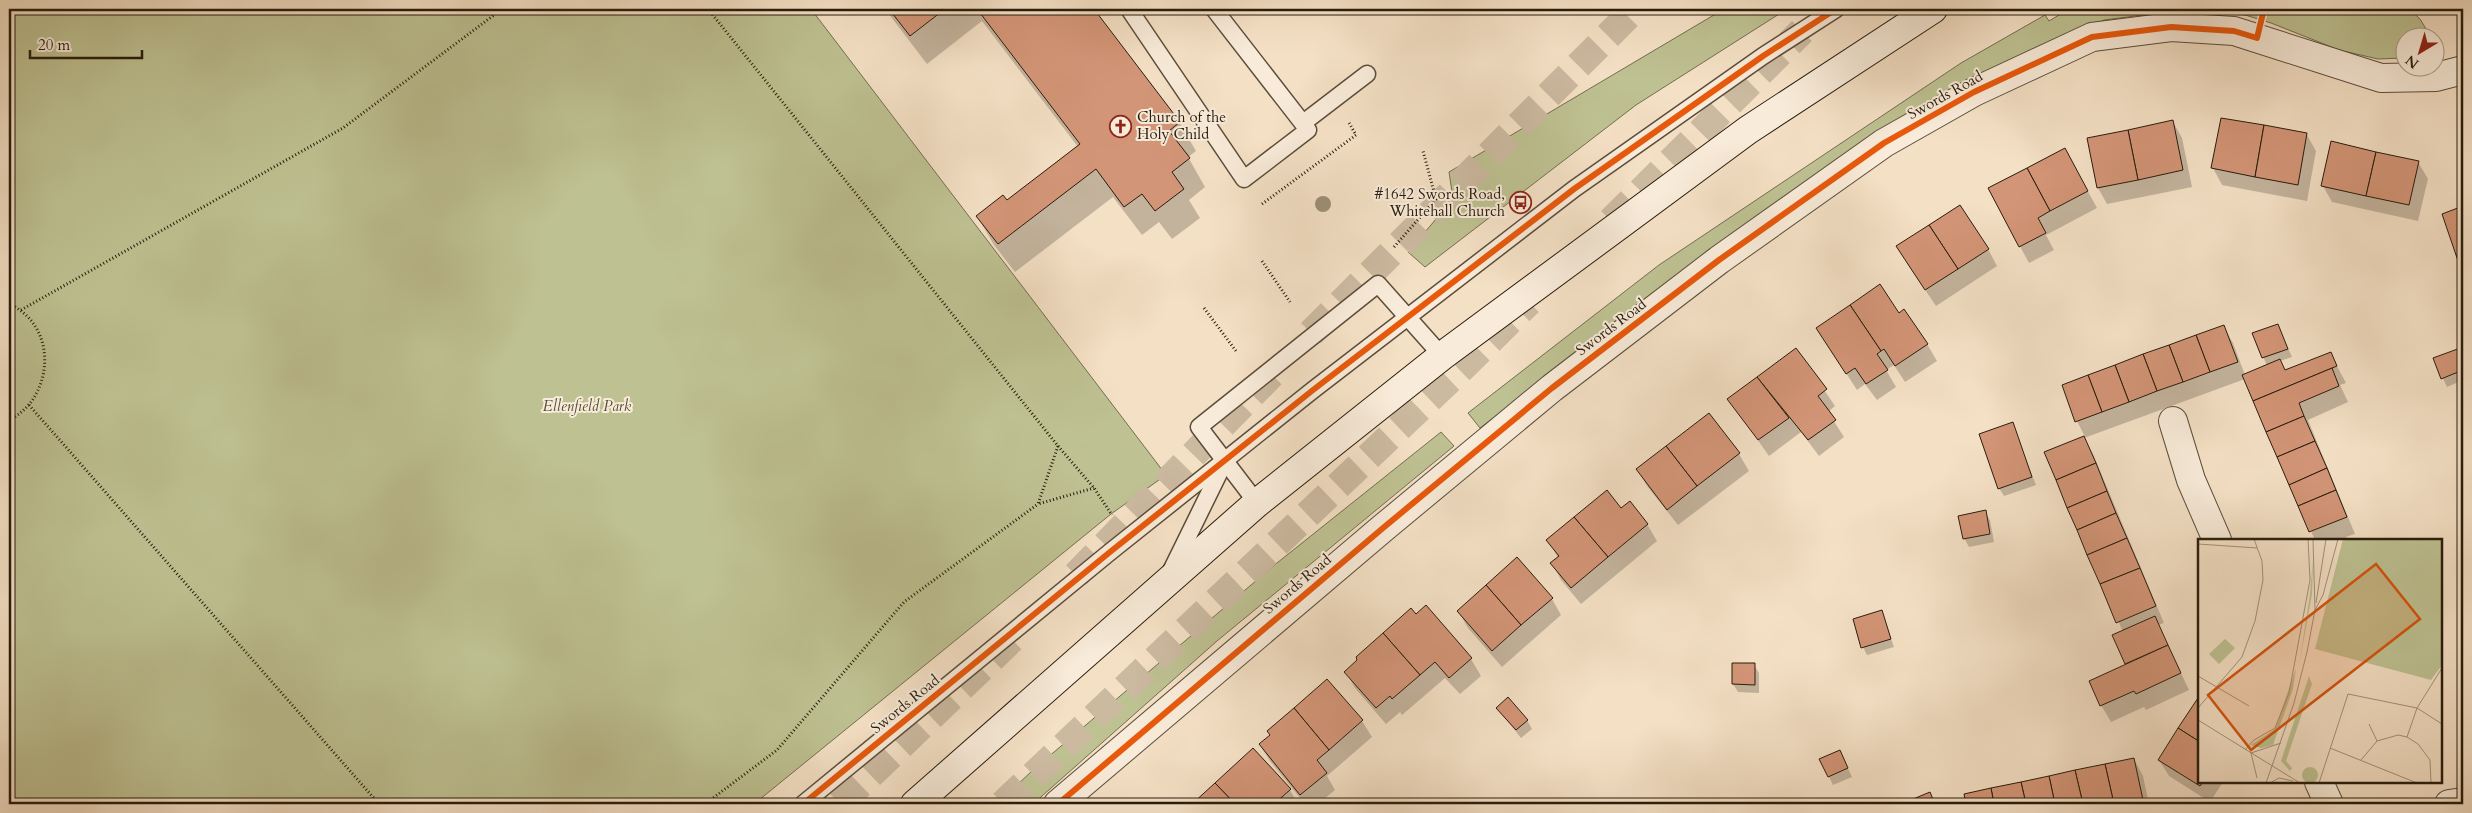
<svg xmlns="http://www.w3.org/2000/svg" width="2472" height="813" viewBox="0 0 2472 813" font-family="Cardo,serif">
<rect width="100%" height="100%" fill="#f4e0c5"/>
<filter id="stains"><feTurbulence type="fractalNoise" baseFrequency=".004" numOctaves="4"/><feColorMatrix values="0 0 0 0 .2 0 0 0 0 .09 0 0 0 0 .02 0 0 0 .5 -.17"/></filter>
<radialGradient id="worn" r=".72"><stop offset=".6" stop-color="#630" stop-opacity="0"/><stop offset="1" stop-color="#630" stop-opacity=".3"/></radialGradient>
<g fill="#bec192" stroke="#736e50">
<path d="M9,9H811L1166,475L1111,514L754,804H9Z"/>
<path d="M1724,9H1787L1636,105L1425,267L1408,252L1453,199L1449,172Z"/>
<path d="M2069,9H2409L2420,19L2431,37L2404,38V58L2378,59L2339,50L2271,23L2245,15L2174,11L2104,20L1956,86L1687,269L1480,428L1468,413L1659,265L1961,63L2045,15L2049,21Z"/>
<path d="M1441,432L1454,446L1217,641L1033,804H997L1034,769L1277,563Z"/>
</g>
<g fill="#0003">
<path d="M885,9H1092L1179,122L1196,151L1188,157L1205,187L1189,200L1200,218L1172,239L1159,222L1142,235L1113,197L1015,272L994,245L977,216L1007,202L1078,147L982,21L927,64Z"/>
<path d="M2173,122L2182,138L2192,187L2107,204L2098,188Z"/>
<path d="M2307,135L2316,151L2307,201L2222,185L2213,168Z"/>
<path d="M2418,162L2428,179L2418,221L2332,202L2323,186Z"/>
<path d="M2074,166L2097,208L2046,235L2054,250L2029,263L1989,189Z"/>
<path d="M2463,207V272L2443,214Z"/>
<path d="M1988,249L1997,266L1936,306L1907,263Z"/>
<path d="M1899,314L1927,344L1937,361L1905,382L1894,365L1886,370L1896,387L1877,400L1865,384L1857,390L1817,328Z"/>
<path d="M2278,325L2292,357L2280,361L2286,372L2330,353L2346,383L2340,385L2348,402L2308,420L2355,534L2346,537L2348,540H2315L2245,379L2084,438L2093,454L2164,623L2158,625L2189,690L2146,710L2144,707L2111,722L2101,705L2126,665L2113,636L2123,632L2046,453L2085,437L2077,421L2223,326L2233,343L2245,375L2267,366L2254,334Z"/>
<path d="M2463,348V380L2447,387L2434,359Z"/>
<path d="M1796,349L1835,406L1828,412L1844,437L1819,456L1801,432L1769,456L1729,399Z"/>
<path d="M1709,415L1739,454L1749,471L1678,525L1647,486L1638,470Z"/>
<path d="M2012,424L2036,485L2004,496L1999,488Z"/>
<path d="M1621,510L1647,524L1657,541L1581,604L1561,580L1552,563L1558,558L1548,540Z"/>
<path d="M1985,512L1990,520L1994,542L1969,547L1964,538Z"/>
<path d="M1552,599L1561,615L1502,667L1468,628L1458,611Z"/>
<path d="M1426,607L1471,659L1481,676L1460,694L1445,678L1402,715L1400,712L1386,724L1355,688L1346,672Z"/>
<path d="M1881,612L1894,647L1867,655L1863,647Z"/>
<path d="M1754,665L1759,673V693L1738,692L1733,684Z"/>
<path d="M2460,704H2463V721Z"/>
<path d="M1497,708L1527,720L1532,729L1521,738Z"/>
<path d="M1362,721L1372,737L1327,776L1335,790L1318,804H1305L1270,761L1260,745Z"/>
<path d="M1253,750L1290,790L1298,804H1193Z"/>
<path d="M1840,751L1852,777L1833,785L1821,760Z"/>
<path d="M2134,759L2143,776L2149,804H1968L1966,795Z"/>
<path d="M2159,760L2200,782H2223L2210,802L2169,776Z"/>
</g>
<g fill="#d39577" stroke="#281c0d">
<path d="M889,9H945L910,36Z"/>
<path d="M977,9H1094L1180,122L1169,131L1190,158L1172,172L1184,189L1155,211L1142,194L1124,207L1096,169L998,244L976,216L1003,195L1007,200L1080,144Z"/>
<path d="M2221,118L2264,125L2255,177L2211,168Z"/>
<path d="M2173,120L2183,170L2138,180L2128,130Z"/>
<path d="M2264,125L2307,133L2298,185L2255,177Z"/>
<path d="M2128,130L2138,180L2097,188L2087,138Z"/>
<path d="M2331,141L2376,152L2366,196L2321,186Z"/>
<path d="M2065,148L2088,191L2050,211L2027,168Z"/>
<path d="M2376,152L2419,161L2409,205L2366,196Z"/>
<path d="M2027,168L2050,211L2038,218L2046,233L2019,247L1988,188Z"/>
<path d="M1960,205L1989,249L1958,269L1929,225Z"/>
<path d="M2463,206V252L2456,255L2442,214Z"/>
<path d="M1929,225L1958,269L1925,290L1896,246Z"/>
<path d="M2463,252V276L2456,255Z"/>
<path d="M1880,284L1899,313L1904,309L1928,344L1895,366L1884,349L1881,351L1850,305Z"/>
<path d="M1850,305L1881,351L1877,354L1888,370L1866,384L1855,368L1846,374L1816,328Z"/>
<path d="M2278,324L2288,349L2262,358L2252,333Z"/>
<path d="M2224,325L2238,362L2210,372L2196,335Z"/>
<path d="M2196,335L2210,372L2183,382L2169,345Z"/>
<path d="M2169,345L2183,382L2157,391L2143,354Z"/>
<path d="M2463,347V370L2441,379L2433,358Z"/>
<path d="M1796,348L1827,389L1818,396L1836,420L1808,440L1757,377Z"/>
<path d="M2331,352L2337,366L2253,401L2242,375L2280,359L2285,370Z"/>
<path d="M2143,354L2157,391L2129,402L2115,365Z"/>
<path d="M2115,365L2129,402L2102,412L2088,375Z"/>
<path d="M2332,368L2339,386L2299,403L2304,416L2266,432L2253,401Z"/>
<path d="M2088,375L2102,412L2075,422L2062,385Z"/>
<path d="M1757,377L1789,418L1758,440L1727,399Z"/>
<path d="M1709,413L1740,453L1697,486L1666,446Z"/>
<path d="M2304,416L2315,441L2277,457L2266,432Z"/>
<path d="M2013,422L2032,477L1998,489L1979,434Z"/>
<path d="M2084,436L2096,463L2056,480L2044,452Z"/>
<path d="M2315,441L2327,468L2289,485L2277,457Z"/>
<path d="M1666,446L1697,486L1667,510L1636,469Z"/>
<path d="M2096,463L2107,491L2067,508L2056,480Z"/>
<path d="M2327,468L2336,490L2298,506L2289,485Z"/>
<path d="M1607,490L1621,508L1630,501L1648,524L1608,557L1574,517Z"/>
<path d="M2336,490L2347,517L2309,532L2298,506Z"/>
<path d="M2107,491L2116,513L2077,530L2067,508Z"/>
<path d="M1986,510L1990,534L1963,539L1958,516Z"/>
<path d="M2116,513L2127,538L2087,555L2077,530Z"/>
<path d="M1574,517L1608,557L1571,588L1550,563L1559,556L1546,540Z"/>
<path d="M2127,538L2140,568L2100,584L2087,555Z"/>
<path d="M1517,557L1553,598L1521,625L1486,585Z"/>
<path d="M2140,568L2156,606L2116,623L2100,584Z"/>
<path d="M1486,585L1521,625L1492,651L1457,611Z"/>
<path d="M1426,605L1472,658L1449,678L1435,662L1420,675L1383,633L1411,608L1416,614Z"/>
<path d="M1882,610L1891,639L1861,648L1853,619Z"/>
<path d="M2155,616L2168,645L2125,664L2112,635Z"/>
<path d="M1383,633L1420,675L1392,699L1390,696L1376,708L1344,672L1357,660L1356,657Z"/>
<path d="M2168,645L2181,673L2136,694L2134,691L2100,706L2089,681Z"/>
<path d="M1732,663H1755V685L1732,684Z"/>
<path d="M1327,679L1363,720L1329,750L1294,708Z"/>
<path d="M2200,695V742L2178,728Z"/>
<path d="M1508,697L1528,720L1516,730L1496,708Z"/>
<path d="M1294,708L1329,750L1317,760L1327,773L1300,795L1259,744L1270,735L1267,731Z"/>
<path d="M2178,728L2200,742V782H2203L2200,786L2158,760Z"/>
<path d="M1253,748L1291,789L1274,804H1235L1215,783Z"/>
<path d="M1840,750L1848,768L1828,777L1819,759Z"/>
<path d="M2134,758L2143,800L2114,804L2105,764Z"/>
<path d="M2105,764L2114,804H2083L2075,770Z"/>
<path d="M2075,770L2083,804H2055L2049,776Z"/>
<path d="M2049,776L2055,804H2026L2021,782Z"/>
<path d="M2021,782L2026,804H1994L1991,788Z"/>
<path d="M1215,783L1235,804H1192Z"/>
<path d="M1991,788L1994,804H1966L1964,794Z"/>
<path d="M1930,792L1935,804H1907L1906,802Z"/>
</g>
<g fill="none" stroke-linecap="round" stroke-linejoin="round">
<g stroke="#cbb9a0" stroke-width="28" stroke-dasharray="28 14" stroke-linecap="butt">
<path d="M1611,221L1802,31"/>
<path d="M1311,333L1635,9"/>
<path d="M1076,575L1273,373"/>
<path d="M840,804L1012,639"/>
<path d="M1003,804L1462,368L1529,302"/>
</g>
<defs>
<g id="service">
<path d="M1129,9L1244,179L1308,130L1214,9"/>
<path d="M1303,123L1367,74"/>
<path d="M1257,503L1199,427L1378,284L1442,356"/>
<path d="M1170,573L1223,465"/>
<path d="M803,804L1110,552L1313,390L1574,189L1763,56L1836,9"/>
</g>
<g id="minor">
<path d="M2173,421L2191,480L2217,540"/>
<path d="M2319,782L2329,804"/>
<path d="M1058,804L1383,528L1552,388L1719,260L1884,143L1974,92L2092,37L2171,27L2234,31L2381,78L2436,77L2463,70"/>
<path d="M2449,804L2463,802"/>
</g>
<path id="secondary" d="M915,804L1257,503L1442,356L1748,130L1933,9"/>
</defs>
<use href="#service" stroke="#5b4d3b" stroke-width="19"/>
<use href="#minor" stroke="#5b4d3b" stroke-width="30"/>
<use href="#secondary" stroke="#281c0d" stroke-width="30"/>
<g stroke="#281c0d" stroke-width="3" stroke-dasharray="1 2.5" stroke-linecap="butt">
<path d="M708,9L1058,446L1094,488L1112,515"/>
<path d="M1262,204L1356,135L1348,121"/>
<path d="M1394,247L1436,199L1423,151"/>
<path d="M1262,261L1290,302"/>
<path d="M9,303C19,309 29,316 35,326C55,357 43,404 9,420"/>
<path d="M1204,308L1236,351"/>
<path d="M21,310L343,128L502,9"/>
<path d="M29,405L379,804"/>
<path d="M1058,446L1038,504L1094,488"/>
<path d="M705,804L777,750L904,602L1038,504"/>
</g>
<use href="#service" stroke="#f8ebd9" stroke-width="16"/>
<use href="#minor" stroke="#f8ebd9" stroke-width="28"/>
<use href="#secondary" stroke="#f8ebd9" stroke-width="28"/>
<defs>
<g id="cycleway">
<path d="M803,804L1110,552L1313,390L1574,189L1763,56L1836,9"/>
<path d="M1058,804L1383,528L1552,388L1719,260L1884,143L1974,92L2092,37L2171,27L2234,31L2257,38L2264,9"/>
</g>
</defs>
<use href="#cycleway" stroke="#f8ebd9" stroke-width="9"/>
<use href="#cycleway" stroke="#e8590c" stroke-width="6"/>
</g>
<circle fill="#9d9076" cx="1323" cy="204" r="8"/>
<defs>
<symbol id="church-ring" viewBox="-11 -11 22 22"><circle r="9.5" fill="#f8ebd9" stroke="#8f2418" stroke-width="1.5"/><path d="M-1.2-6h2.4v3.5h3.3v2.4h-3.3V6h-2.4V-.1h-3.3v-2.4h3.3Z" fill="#8f2418"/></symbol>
<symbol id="bus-ring" viewBox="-11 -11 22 22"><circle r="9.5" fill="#f8ebd9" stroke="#8f2418" stroke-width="1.5"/><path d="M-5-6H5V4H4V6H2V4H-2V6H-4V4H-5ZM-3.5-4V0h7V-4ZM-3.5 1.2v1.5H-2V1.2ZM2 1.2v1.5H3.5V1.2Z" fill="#8f2418"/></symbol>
</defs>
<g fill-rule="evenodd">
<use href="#church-ring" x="1108" y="114" width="25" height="25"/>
<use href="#bus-ring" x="1508" y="190" width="25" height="25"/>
</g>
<g text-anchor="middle" stroke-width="4" stroke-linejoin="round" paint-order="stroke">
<g font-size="15" fill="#281c0d" stroke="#f8ebd9">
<text transform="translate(1945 95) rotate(-29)" y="5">Swords Road</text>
<text transform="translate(1611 327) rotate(-37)" y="5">Swords Road</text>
<text transform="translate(1297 584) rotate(-40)" y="5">Swords Road</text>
<text transform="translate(905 704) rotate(-39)" y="5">Swords Road</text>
</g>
<g font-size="15" fill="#281c0d" stroke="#f8ebd9" text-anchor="start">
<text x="1137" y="122">Church of the<tspan x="1137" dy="17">Holy Child</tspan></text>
<text x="1505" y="199" text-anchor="end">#1642 Swords Road,<tspan x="1505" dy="17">Whitehall Church</tspan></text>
</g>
<g font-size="15" font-style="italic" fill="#554e35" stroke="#f8ebd9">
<text x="587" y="411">Ellenfield Park</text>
</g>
</g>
<g transform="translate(2198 539)">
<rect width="244" height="244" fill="#f4e0c5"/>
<path d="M145,0H244V126L233,141L117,110ZM115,20L114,55L101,127L112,55ZM27,100L37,109L21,125L11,115ZM98,129L95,150L75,206L63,209L53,206L77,190ZM111,137L114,145L88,222L94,229L92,232L83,222ZM104 236a8 8 0 1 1 16 0a8 8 0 1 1-16 0Z" fill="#bec192"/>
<path fill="none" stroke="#a2927b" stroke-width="1" d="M0,5L59,9M118,64L128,0M117,71L125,56L140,0M0,137L51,167M0,169L44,118L57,82L65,41L64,22L56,0M0,181L102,244M171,185L179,202M209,198L219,169L244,129M132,209L219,244M47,211L56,201L77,189L91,154L112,41L110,0M53,214L59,239M53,214L83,204M163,221L179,202L200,196L209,198L220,205L232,221L233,244M68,244L96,164L109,113L117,71L115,0M72,244L81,239L95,242M121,244L150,155L219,169L244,185"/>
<path fill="#d5530c" fill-opacity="0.15" stroke="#d5530c" stroke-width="2.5" d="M178,25L222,80L53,211L10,156Z"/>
<rect width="244" height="244" fill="none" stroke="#281c0d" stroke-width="2.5"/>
</g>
<rect width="2472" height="813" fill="none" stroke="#f4e0c5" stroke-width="30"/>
<rect x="10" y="10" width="2452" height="793" fill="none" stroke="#281c0d" stroke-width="2.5"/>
<rect x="15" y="15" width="2442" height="783" fill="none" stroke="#281c0d"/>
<g transform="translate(2420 52) rotate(218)"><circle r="24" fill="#f8ebd9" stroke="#a59887"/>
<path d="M0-4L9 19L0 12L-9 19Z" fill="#8f2418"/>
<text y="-8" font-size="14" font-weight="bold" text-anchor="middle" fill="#281c0d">N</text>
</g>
<path d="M30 50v8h112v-8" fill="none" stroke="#281c0d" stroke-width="2.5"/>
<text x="38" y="50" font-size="15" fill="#281c0d" stroke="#f8ebd9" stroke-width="4" paint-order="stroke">20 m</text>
<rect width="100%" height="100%" filter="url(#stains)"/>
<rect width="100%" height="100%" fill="url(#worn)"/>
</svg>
